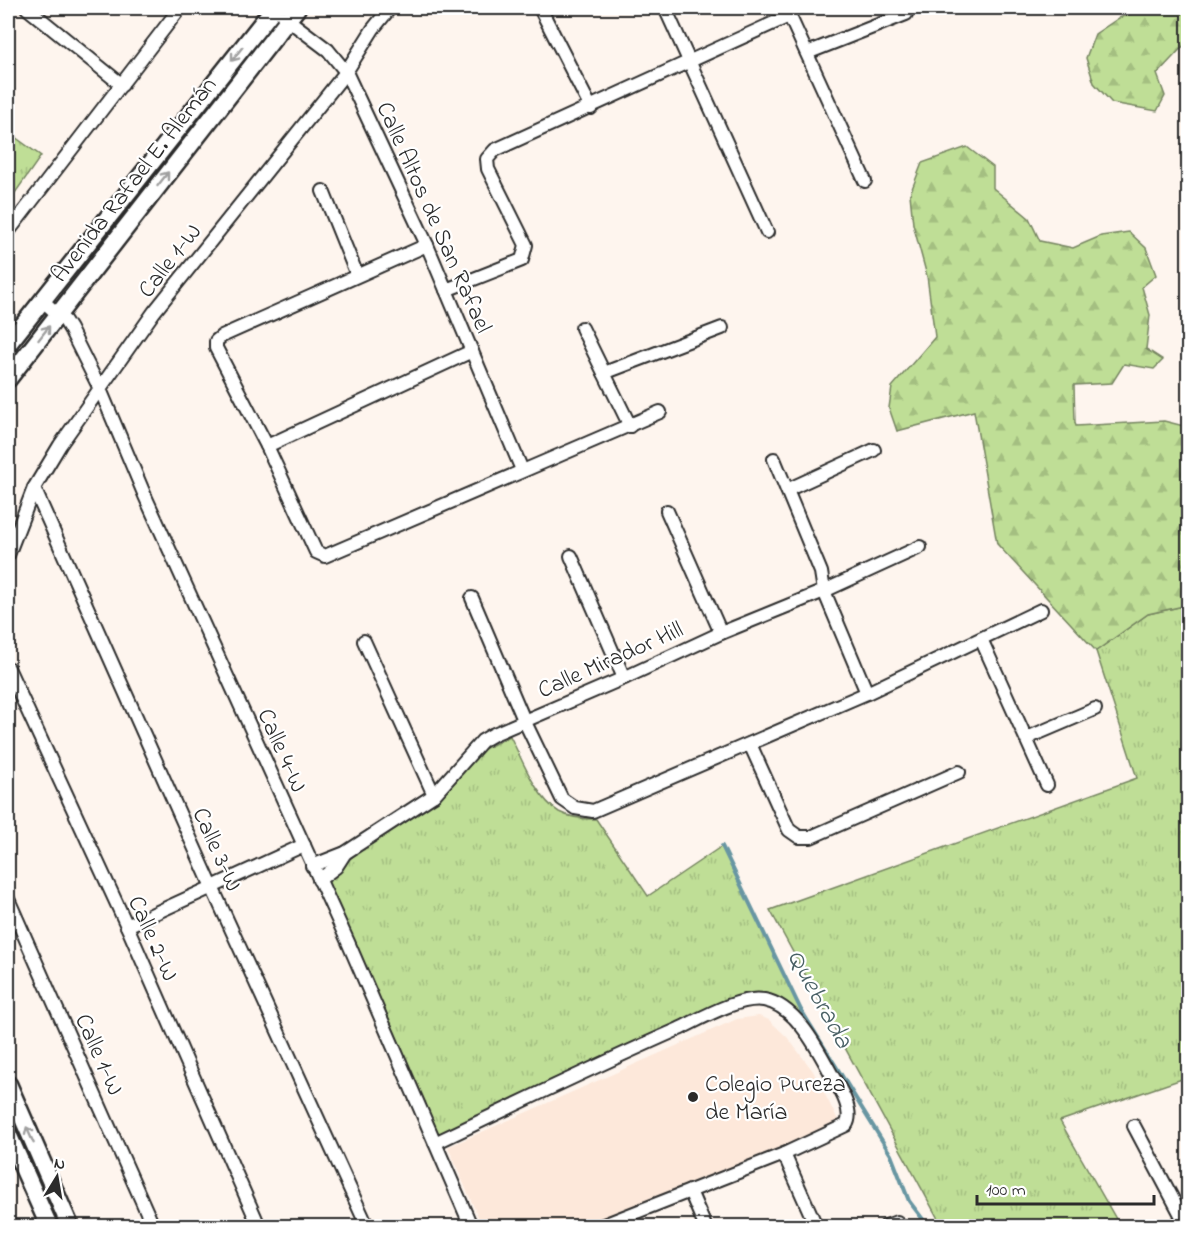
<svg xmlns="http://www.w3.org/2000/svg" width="1196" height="1234" viewBox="0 0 1196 1234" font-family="'Indie Flower',sans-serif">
<defs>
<pattern id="grass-tufts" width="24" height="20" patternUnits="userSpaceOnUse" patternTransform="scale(1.5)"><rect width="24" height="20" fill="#bfde96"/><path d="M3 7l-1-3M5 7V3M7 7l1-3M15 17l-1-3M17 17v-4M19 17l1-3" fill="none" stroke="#a4bf81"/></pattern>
<pattern id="forest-firs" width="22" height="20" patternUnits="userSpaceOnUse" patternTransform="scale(1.5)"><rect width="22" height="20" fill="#bfde96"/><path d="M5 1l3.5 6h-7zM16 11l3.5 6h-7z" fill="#a4bf81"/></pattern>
</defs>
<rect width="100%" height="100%" fill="#fef5ee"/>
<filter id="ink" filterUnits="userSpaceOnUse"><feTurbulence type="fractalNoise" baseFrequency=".0167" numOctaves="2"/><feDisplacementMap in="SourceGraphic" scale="12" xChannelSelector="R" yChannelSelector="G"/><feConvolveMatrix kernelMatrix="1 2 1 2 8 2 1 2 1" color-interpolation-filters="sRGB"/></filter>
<g filter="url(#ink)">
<path fill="#fde8da" d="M759,1016L769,1020L787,1037L813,1071L840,1124L582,1226H482L448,1147L737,1019Z"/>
<g fill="url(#grass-tufts)" stroke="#758460" stroke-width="1.5">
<path d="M8,132L41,156L8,203Z"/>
<path d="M1188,605V1077L1060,1121L1120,1226H942L770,910L1137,778L1096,651L1148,614Z"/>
<path d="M510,736C522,759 536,798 559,812C570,818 584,819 596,819L648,896L722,846L801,1010L794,1017L753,1000L435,1143L320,884L474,754Z"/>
</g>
<g fill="url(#forest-firs)" stroke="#758460" stroke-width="1.5">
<path d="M1164,8H1188V41L1157,74L1165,96L1157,111L1112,103L1094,83L1086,58L1095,34L1119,18L1141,10Z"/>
<path d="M967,147L993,167V188L1029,218L1040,241L1073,248L1101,236L1129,232L1146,248L1156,275L1142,287L1150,315L1146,349L1163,360L1154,369L1124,364L1112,383L1074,385L1075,423L1076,426L1164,421L1188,427V605L1148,614L1096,651L997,544L974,411L897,431L889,408L892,387L935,337L927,276L913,224L910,194L922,163Z"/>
</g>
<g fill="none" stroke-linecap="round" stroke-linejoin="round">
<path stroke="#6896a2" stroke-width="4" d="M722,846L801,1010L891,1155L909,1201L928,1226"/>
<defs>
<g id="street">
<path d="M27,8L122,85"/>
<path d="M540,8L591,108"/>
<path d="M665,8L767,232"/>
<path d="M786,8L865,181"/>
<path d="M283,16L328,50L346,72L427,245L522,470"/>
<path d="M807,53L906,14"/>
<path d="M323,191L357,275"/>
<path d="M8,232L180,8"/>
<path d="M427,245L222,336L216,341V348L267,446L316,552L325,556L660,412"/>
<path d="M446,290L522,260L526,245L488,169L487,159L495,150L789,16"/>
<path d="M43,301L65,321L70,329L100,389L145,496L348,942L471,1226"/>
<path d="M582,328L630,426"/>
<path d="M604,373L722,328"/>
<path d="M267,446L472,351"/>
<path d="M774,459L821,572L824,591L867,693"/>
<path d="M34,488L212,887L367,1226"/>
<path d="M787,490L874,450"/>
<path d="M667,511L721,633"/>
<path d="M8,555L34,488L60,445L154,312L346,72L373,29L390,8"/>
<path d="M571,556L624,678"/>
<path d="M472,598L524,720L562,799L575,808L593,811L867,693L1041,610"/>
<path d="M981,639L1047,785"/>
<path d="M364,641L434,795"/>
<path d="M8,668L127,926L259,1226"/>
<path d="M1027,738L1095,709"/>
<path d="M750,744L789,830L799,837H811L959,772"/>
<path d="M312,866L345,853L434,795L482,741L494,734L624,678L721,633L824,591L920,547"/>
<path d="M319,880L336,867L345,853"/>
<path d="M8,899L153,1226"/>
<path d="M127,926L304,845"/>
<path d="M1134,1126L1187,1226"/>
<path d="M435,1143C516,1104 597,1065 679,1029C702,1018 739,996 764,1000C794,1005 815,1044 828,1068C835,1082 856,1110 846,1125L784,1154L601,1226"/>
<path d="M784,1154L816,1226"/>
<path d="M690,1191L705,1226"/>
<path d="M886,1226L897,1222"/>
<path d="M1172,1226L1188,1219"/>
</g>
<g id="secondary">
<path d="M8,344L274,8"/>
<path d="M8,379L297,8"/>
<path d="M8,1084L70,1226"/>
<path d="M8,1134L49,1226"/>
</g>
</defs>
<use href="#street" stroke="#2b2b2b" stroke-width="16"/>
<use href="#secondary" stroke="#2b2b2b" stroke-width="21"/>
<use href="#street" stroke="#fff" stroke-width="12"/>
<use href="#secondary" stroke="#fff" stroke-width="16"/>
</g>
<defs><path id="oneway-shaft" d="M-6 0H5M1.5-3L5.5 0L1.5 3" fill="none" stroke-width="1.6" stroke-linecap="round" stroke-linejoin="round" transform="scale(1.5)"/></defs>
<g stroke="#a0a0a0">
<use href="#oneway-shaft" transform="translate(237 54) rotate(128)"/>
<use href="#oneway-shaft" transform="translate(163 179) rotate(-52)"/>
<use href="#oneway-shaft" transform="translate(44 333) rotate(-52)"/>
<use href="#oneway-shaft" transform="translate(30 1135) rotate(-114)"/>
</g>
</g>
<circle fill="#2b2b2b" stroke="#fff" stroke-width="2" cx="693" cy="1097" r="6"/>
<g text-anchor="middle" stroke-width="4.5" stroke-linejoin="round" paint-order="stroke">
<g font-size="24" fill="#2b2b2b" stroke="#fff">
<text transform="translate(133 179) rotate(-52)" y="8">Avenida Rafael E. Alemán</text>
<text transform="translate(435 217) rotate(66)" y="8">Calle Altos de San Rafael</text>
<text transform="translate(169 260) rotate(-52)" y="8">Calle 1-W</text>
<text transform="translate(610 659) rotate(-24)" y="8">Calle Mirador Hill</text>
<text transform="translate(283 750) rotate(66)" y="8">Calle 4-W</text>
<text transform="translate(218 849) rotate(66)" y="8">Calle 3-W</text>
<text transform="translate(154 938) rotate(66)" y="8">Calle 2-W</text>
<text transform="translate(100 1054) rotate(66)" y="8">Calle 1-W</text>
</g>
<g font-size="24" fill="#2b2b2b" stroke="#fff" text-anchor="start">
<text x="705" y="1091">Colegio Pureza<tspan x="705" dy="28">de María</tspan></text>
</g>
<g font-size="26" font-style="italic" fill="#4a6166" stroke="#fff">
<text transform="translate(821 998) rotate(61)" y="9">Quebrada</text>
</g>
</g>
<rect width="1196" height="1234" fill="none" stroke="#fff" stroke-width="30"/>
<rect x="15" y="15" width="1166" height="1204" fill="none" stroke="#2b2b2b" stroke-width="2" filter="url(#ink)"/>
<g transform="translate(57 1177) rotate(11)" stroke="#ffffff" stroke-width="4.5" paint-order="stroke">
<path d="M0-4.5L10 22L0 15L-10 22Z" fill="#2b2b2b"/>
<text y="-9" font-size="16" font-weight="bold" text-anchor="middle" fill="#2b2b2b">N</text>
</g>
<path d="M977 1195v9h177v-9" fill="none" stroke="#2b2b2b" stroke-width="3"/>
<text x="986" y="1195" font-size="18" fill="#2b2b2b" stroke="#ffffff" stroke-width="4.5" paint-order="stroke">100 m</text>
</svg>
